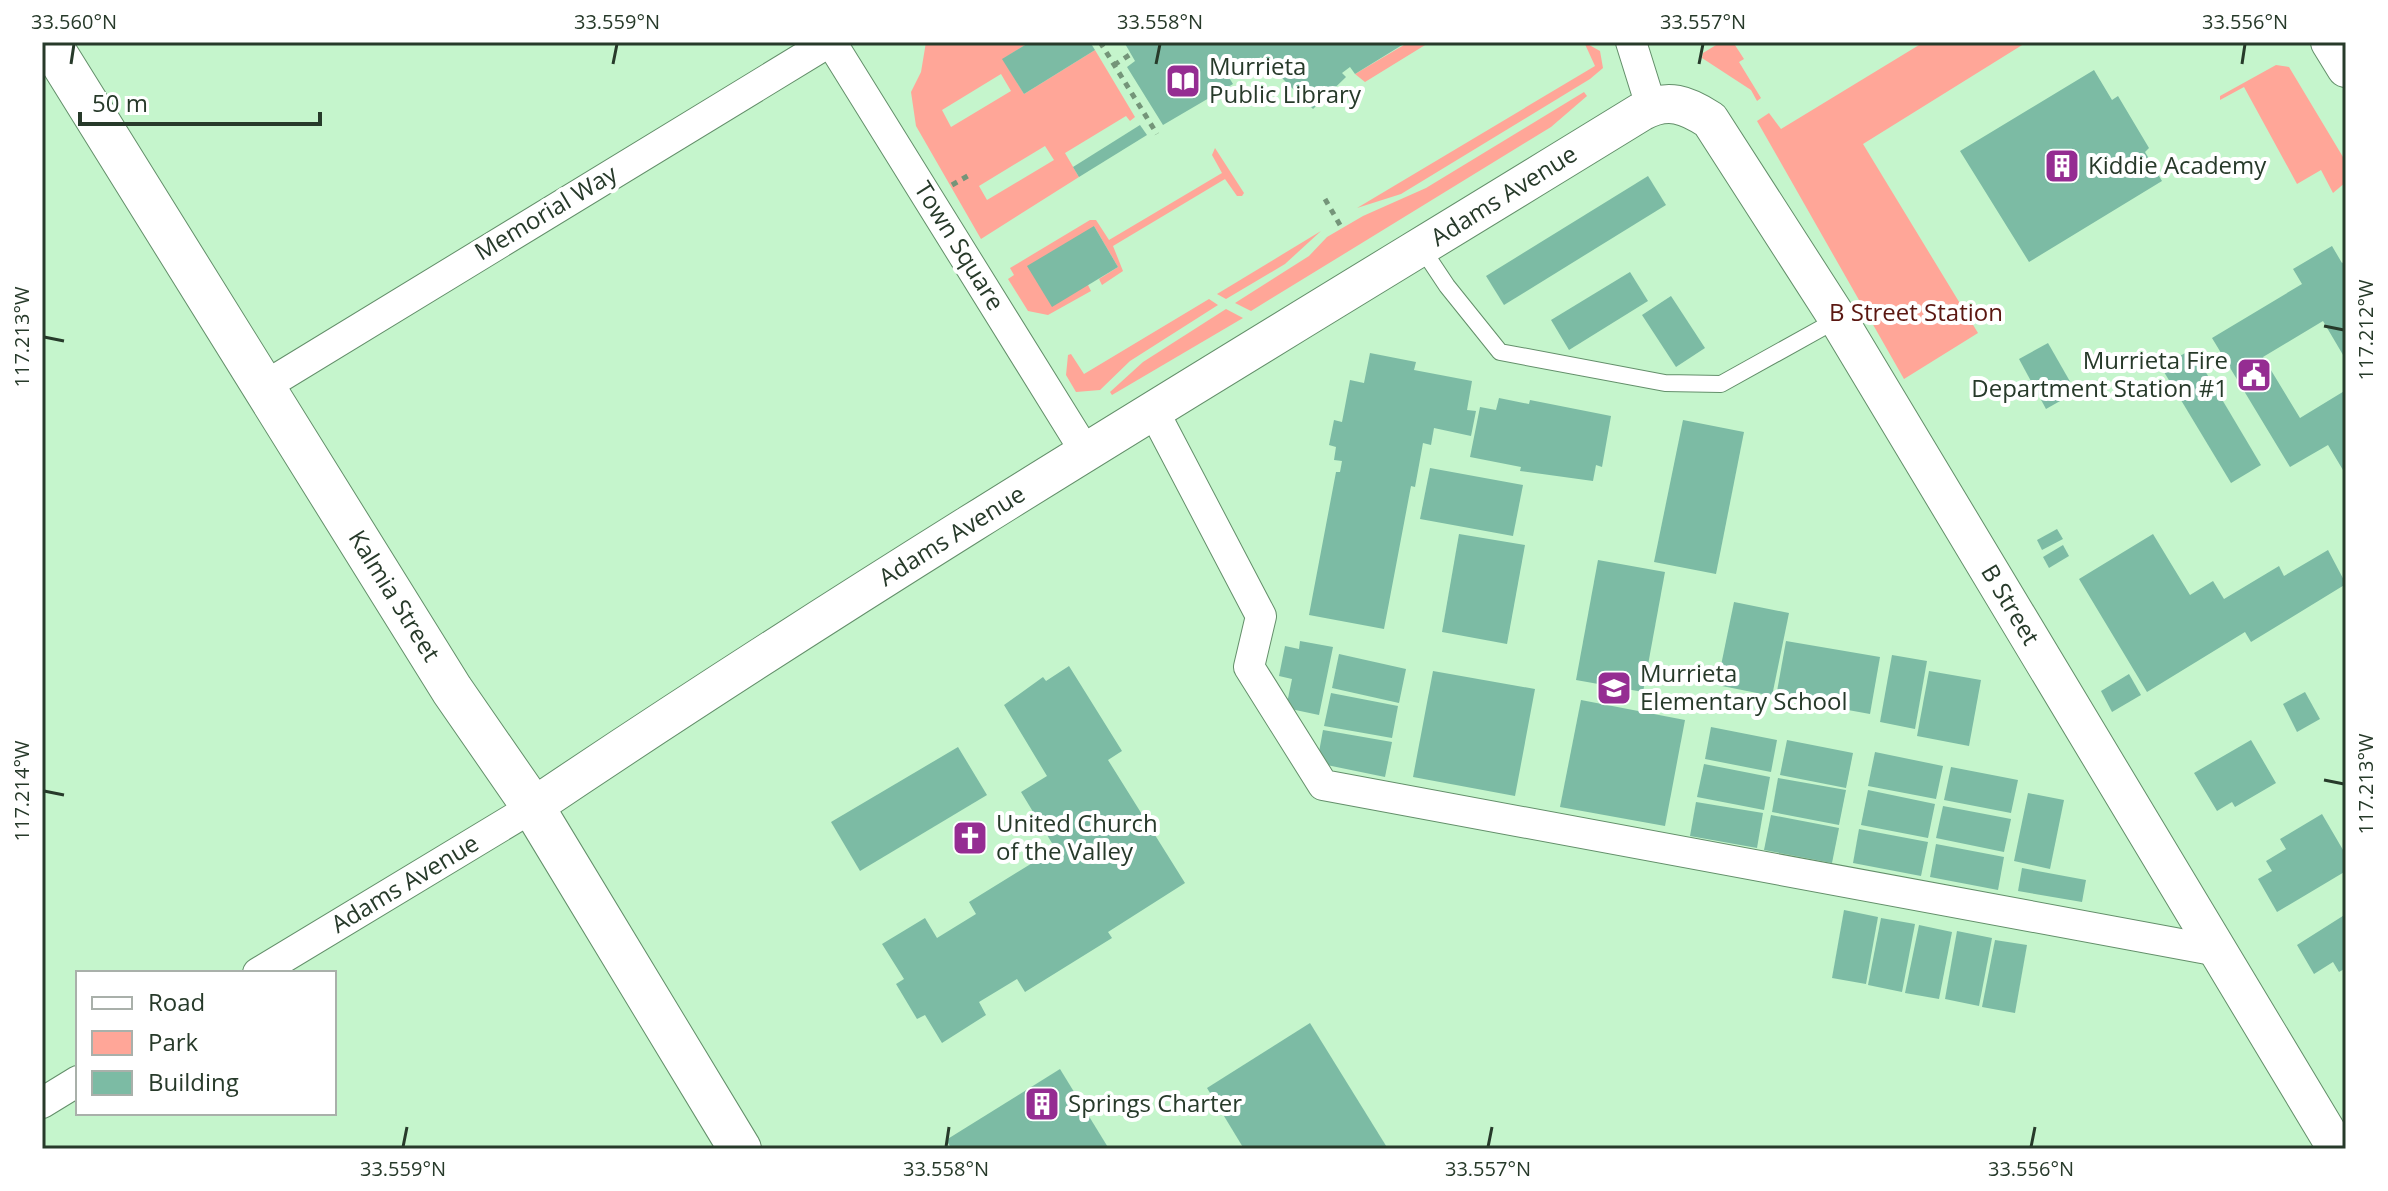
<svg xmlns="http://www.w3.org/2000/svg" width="2388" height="1191" viewBox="0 0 2388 1191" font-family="'Open Sans',sans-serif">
<rect width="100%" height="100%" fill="#c5f5cc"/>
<g fill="#ffa698" fill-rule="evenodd">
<path d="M926,42H1030L1003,59L1024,94L1095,50L1135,117L1130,121L1126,116L1065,153L1079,177L981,239L916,126L911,92L921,72ZM1001,74L1011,91L951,127L942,110ZM1045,146L1054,160L987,200L979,186Z"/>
<path d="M1409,42H1430L1365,82L1355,74Z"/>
<path d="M1584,42L1600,51L1603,68L1590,79L1401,194L1357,208L1595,66Z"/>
<path d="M1721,42H1733L1744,59L1739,62L1761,98L1757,101L1751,90L1702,58L1703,53Z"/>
<path d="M1924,42H2027L1863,144L1978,333L1904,379L1757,121L1769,113L1781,129Z"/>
<path d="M2276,65L2289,67L2346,162V182L2333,193L2321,170L2297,184L2244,87L2220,100V96Z"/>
<path d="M1584,92L1587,96L1551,127L1251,311L1235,303L1309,256L1327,237L1363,216L1426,188Z"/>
<path d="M1215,148L1244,193L1242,196H1237L1225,179L1113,246L1123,271L1102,285L1099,279L1118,267L1094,226L1088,285L1091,291L1048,315L1028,311L1008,279L1014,275L1010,268L1090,220H1096L1109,240L1222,173L1212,155Z"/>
<path d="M1321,231L1285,264L1226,299L1217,294Z"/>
<path d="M1209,299L1218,305L1130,361L1100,390L1076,392L1066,375L1068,355L1071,354L1084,374Z"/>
<path d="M1226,309L1243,318L1112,395L1110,392L1143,362Z"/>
</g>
<g fill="#7cbba4">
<path d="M1030,42H1090L1095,50L1024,94L1002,59Z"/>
<path d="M1124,42H1407L1355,74L1350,67L1342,73L1346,77L1313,109L1261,57L1228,76L1233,84L1163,125L1127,67L1135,61Z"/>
<path d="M2094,70L2112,100L2118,96L2149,148L2145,152L2162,181L2029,262L1960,151Z"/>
<path d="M1140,125L1147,135L1079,177L1073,167Z"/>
<path d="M1648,176L1666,205L1504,305L1486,276Z"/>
<path d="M1094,226L1118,267L1052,307L1027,266Z"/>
<path d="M2332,246L2342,263L2346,261V360L2323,321L2263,357L2300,418L2346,390V475L2328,445L2290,467L2212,338L2302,284L2293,269Z"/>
<path d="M1630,272L1648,301L1569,350L1551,320Z"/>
<path d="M1671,296L1705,348L1676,367L1642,315Z"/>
<path d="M2048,343L2076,392L2046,409L2019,359Z"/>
<path d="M2192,349L2261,465L2231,483L2161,367Z"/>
<path d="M1370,353L1416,362L1414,370L1472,381L1467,410L1476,411L1471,436L1434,428L1431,445L1423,443L1415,487L1411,486L1384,629L1309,615L1336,472H1340L1342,461L1334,460L1336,447L1329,445L1334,420L1342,422L1350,380L1364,383Z"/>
<path d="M1499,398L1529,404L1530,400L1611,416L1602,467L1596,465L1593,481L1520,471L1521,467L1470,457L1480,407L1496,410Z"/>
<path d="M1683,420L1744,432L1716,574L1654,562Z"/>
<path d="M1430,468L1523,485L1513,536L1420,519Z"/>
<path d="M2057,529L2063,539L2042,550L2037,540Z"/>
<path d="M1459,534L1525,545L1507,644L1442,632Z"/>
<path d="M2153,534L2190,595L2213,581L2224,599L2279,566L2284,576L2328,550L2346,584L2251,642L2245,632L2147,692L2079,579Z"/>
<path d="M2063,545L2069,556L2049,568L2043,557Z"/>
<path d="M1598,560L1665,572L1643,692L1576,680Z"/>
<path d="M1734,602L1789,613L1772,696L1717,685Z"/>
<path d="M1300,641L1333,647L1319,715L1286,708L1292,679L1279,676L1285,646L1299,649Z"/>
<path d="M1786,641L1880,657L1870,714L1776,697Z"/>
<path d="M1339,654L1406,669L1399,703L1332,688Z"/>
<path d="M1892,655L1927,661L1915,729L1880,722Z"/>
<path d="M1069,666L1122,751L1108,760L1185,883L1108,932L1112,938L1025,992L1017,979L979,1002L986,1015L942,1043L925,1015L917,1019L896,984L904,979L882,944L925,918L937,938L976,914L969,902L1047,854L1052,863L1061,858L1021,792L1047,776L1004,705L1043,677L1046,681Z"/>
<path d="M1433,671L1535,689L1515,796L1413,777Z"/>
<path d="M1929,671L1981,680L1969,746L1917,736Z"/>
<path d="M2129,674L2141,695L2112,712L2101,691Z"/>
<path d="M2305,692L2320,719L2297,732L2283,704Z"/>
<path d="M1331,693L1398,706L1392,738L1324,726Z"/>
<path d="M1581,700L1685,720L1665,826L1560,807Z"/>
<path d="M1711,727L1777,740L1771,772L1705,759Z"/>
<path d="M1323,730L1392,742L1385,777L1317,763Z"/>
<path d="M1787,740L1853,753L1846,788L1780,775Z"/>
<path d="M2251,740L2276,783L2235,807L2232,802L2217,811L2194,773Z"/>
<path d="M958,747L987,795L860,871L831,822Z"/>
<path d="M1875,752L1943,766L1936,799L1868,786Z"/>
<path d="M1704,764L1770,777L1764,810L1697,797Z"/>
<path d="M1951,767L2018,780L2011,813L1944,800Z"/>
<path d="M1778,778L1846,790L1839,825L1772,812Z"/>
<path d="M1868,790L1935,804L1928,838L1861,825Z"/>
<path d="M2028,793L2064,800L2050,869L2014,861Z"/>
<path d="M1696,802L1763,813L1757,848L1690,836Z"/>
<path d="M1943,806L2011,819L2004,852L1936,838Z"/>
<path d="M2322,814L2346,855V871L2277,912L2258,879L2272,871L2266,861L2286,849L2280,839Z"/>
<path d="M1771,815L1839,828L1832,863L1764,850Z"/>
<path d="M1859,829L1928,842L1921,876L1853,863Z"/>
<path d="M1936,844L2004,857L1998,890L1930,877Z"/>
<path d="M2022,868L2086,880L2082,902L2018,891Z"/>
<path d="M1844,910L1878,917L1866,984L1832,978Z"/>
<path d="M2346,914V968L2339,972L2333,962L2314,974L2297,945Z"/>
<path d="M1881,918L1915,924L1902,992L1868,985Z"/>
<path d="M1919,925L1952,932L1939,999L1905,993Z"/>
<path d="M1957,931L1992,938L1979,1006L1945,999Z"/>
<path d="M1995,940L2027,945L2015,1013L1982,1007Z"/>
<path d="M1310,1023L1388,1149H1244L1207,1088Z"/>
<path d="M1060,1069L1109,1149H952L946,1140Z"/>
</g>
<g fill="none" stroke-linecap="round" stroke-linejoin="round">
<defs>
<path id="service" d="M1421,247L1447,286L1500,352L1665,383L1721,384L1838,319"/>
<g id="minor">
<path d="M831,42L1085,451"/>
<path d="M1631,42L1651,106"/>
<path d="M265,386L829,42"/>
<path d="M1153,410L1261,616L1249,667L1323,785L2218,951"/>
<path d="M258,973L533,807"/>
<path d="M42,1103L78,1081"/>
</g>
<g id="tertiary">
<path d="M2330,42L2346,68"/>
<path d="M533,807C895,563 1270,340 1641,112C1668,97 1687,105 1710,120L1838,319L2337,1149"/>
</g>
<path id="secondary" d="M49,42L452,690L533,807L740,1149"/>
</defs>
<use href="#service" stroke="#638f6a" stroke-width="18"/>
<use href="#minor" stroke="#638f6a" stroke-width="32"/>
<use href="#tertiary" stroke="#638f6a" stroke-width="40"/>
<use href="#secondary" stroke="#638f6a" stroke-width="44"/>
<g stroke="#749579" stroke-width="5" stroke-dasharray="6 6" stroke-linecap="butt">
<path d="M1100,42L1157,134"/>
<path d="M1114,65L1131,54"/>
<path d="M952,185L971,174"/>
<path d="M1325,199L1340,225"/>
</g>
<use href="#service" stroke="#fff" stroke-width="16"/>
<use href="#minor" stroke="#fff" stroke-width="30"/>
<use href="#tertiary" stroke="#fff" stroke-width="38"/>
<use href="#secondary" stroke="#fff" stroke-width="42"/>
</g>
<path fill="none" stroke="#273a2a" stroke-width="3" d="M71,64L74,44M613,64L617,44M1156,64L1160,44M1699,64L1703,44M2242,64L2245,44M2324,326L2344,330M44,337L64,341M2324,780L2344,784M44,791L64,795M403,1147L407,1127M946,1147L949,1127M1488,1147L1492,1127M2031,1147L2035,1127"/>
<defs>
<symbol id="library-square" viewBox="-11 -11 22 22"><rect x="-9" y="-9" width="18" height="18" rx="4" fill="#952d92" stroke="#fff"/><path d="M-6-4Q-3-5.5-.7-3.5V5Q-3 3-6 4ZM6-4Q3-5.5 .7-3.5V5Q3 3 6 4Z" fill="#fff"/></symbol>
<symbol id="building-square" viewBox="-11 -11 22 22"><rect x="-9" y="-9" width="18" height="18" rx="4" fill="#952d92" stroke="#fff"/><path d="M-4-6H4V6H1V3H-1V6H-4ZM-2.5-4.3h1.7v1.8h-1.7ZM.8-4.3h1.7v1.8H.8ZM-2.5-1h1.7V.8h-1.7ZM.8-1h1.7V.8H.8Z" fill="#fff"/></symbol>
<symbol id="civic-square" viewBox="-11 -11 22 22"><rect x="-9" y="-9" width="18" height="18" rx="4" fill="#952d92" stroke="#fff"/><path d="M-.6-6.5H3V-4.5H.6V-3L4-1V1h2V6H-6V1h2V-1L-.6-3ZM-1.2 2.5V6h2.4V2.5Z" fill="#fff"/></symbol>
<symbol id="school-square" viewBox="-11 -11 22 22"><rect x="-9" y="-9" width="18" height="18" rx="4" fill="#952d92" stroke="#fff"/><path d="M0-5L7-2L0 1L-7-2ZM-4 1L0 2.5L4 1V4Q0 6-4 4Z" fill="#fff"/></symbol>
<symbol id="church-square" viewBox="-11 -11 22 22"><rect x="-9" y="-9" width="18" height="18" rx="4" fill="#952d92" stroke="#fff"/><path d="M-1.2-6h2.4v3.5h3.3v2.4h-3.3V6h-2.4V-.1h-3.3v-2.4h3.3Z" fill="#fff"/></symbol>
</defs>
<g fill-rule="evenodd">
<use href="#library-square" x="1163" y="61" width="40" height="40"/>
<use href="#building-square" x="2042" y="146" width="40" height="40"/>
<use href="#civic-square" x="2234" y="355" width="40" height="40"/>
<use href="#school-square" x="1594" y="668" width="40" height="40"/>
<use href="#church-square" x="950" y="818" width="40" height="40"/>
<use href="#building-square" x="1022" y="1084" width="40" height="40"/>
</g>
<g text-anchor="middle" stroke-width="8" stroke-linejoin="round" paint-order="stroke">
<g font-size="24" fill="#273a2a" stroke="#fff" text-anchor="start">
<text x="1209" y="75">Murrieta<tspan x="1209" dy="28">Public Library</tspan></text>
<text x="2088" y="174">Kiddie Academy</text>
<text x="2228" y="369" text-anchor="end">Murrieta Fire<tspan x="2228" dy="28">Department Station #1</tspan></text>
<text x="1640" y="682">Murrieta<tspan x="1640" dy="28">Elementary School</tspan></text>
<text x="996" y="832">United Church<tspan x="996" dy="28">of the Valley</tspan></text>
<text x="1068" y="1112">Springs Charter</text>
</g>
<g font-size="24" fill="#273a2a" stroke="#fff">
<text transform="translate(1504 196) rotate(-32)" y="8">Adams Avenue</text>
<text transform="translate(546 213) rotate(-31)" y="8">Memorial Way</text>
<text transform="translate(959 246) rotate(58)" y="8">Town Square</text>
<text transform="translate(952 536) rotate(-32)" y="8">Adams Avenue</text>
<text transform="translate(394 596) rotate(58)" y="8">Kalmia Street</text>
<text transform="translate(2010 605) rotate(59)" y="8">B Street</text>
<text transform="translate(405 884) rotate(-31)" y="8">Adams Avenue</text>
</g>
<g font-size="24" fill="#5b1711" stroke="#fff">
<text x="1916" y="321">B Street Station</text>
</g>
</g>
<rect width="2388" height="1191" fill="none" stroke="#ffffff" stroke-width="88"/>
<rect x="76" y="971" width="260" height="144" fill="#ffffff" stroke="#a9b0aa" stroke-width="2"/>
<rect x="92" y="997" width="40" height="12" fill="#ffffff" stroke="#a9b0aa" stroke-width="2"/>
<text x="148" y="1011" font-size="24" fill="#273a2a">Road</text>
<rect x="92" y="1031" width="40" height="24" fill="#ffa698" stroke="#a9b0aa" stroke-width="2"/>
<text x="148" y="1051" font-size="24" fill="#273a2a">Park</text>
<rect x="92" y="1071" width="40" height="24" fill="#7cbba4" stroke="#a9b0aa" stroke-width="2"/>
<text x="148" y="1091" font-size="24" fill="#273a2a">Building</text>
<path d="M80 112v12h240v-12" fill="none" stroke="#273a2a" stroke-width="4"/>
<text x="92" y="112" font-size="24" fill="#273a2a" stroke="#ffffff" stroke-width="6" paint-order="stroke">50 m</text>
<rect x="44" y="44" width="2300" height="1103" fill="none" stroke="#273a2a" stroke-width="3"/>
<g font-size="20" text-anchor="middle" fill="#273a2a">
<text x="74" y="29">33.560°N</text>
<text x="617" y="29">33.559°N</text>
<text x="1160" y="29">33.558°N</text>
<text x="1703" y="29">33.557°N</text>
<text x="2245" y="29">33.556°N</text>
<text transform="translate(2366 330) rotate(-90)" y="7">117.212°W</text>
<text transform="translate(22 337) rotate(-90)" y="7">117.213°W</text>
<text transform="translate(2366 784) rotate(-90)" y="7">117.213°W</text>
<text transform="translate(22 791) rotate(-90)" y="7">117.214°W</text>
<text x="403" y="1176">33.559°N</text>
<text x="946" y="1176">33.558°N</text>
<text x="1488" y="1176">33.557°N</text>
<text x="2031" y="1176">33.556°N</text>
</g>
</svg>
